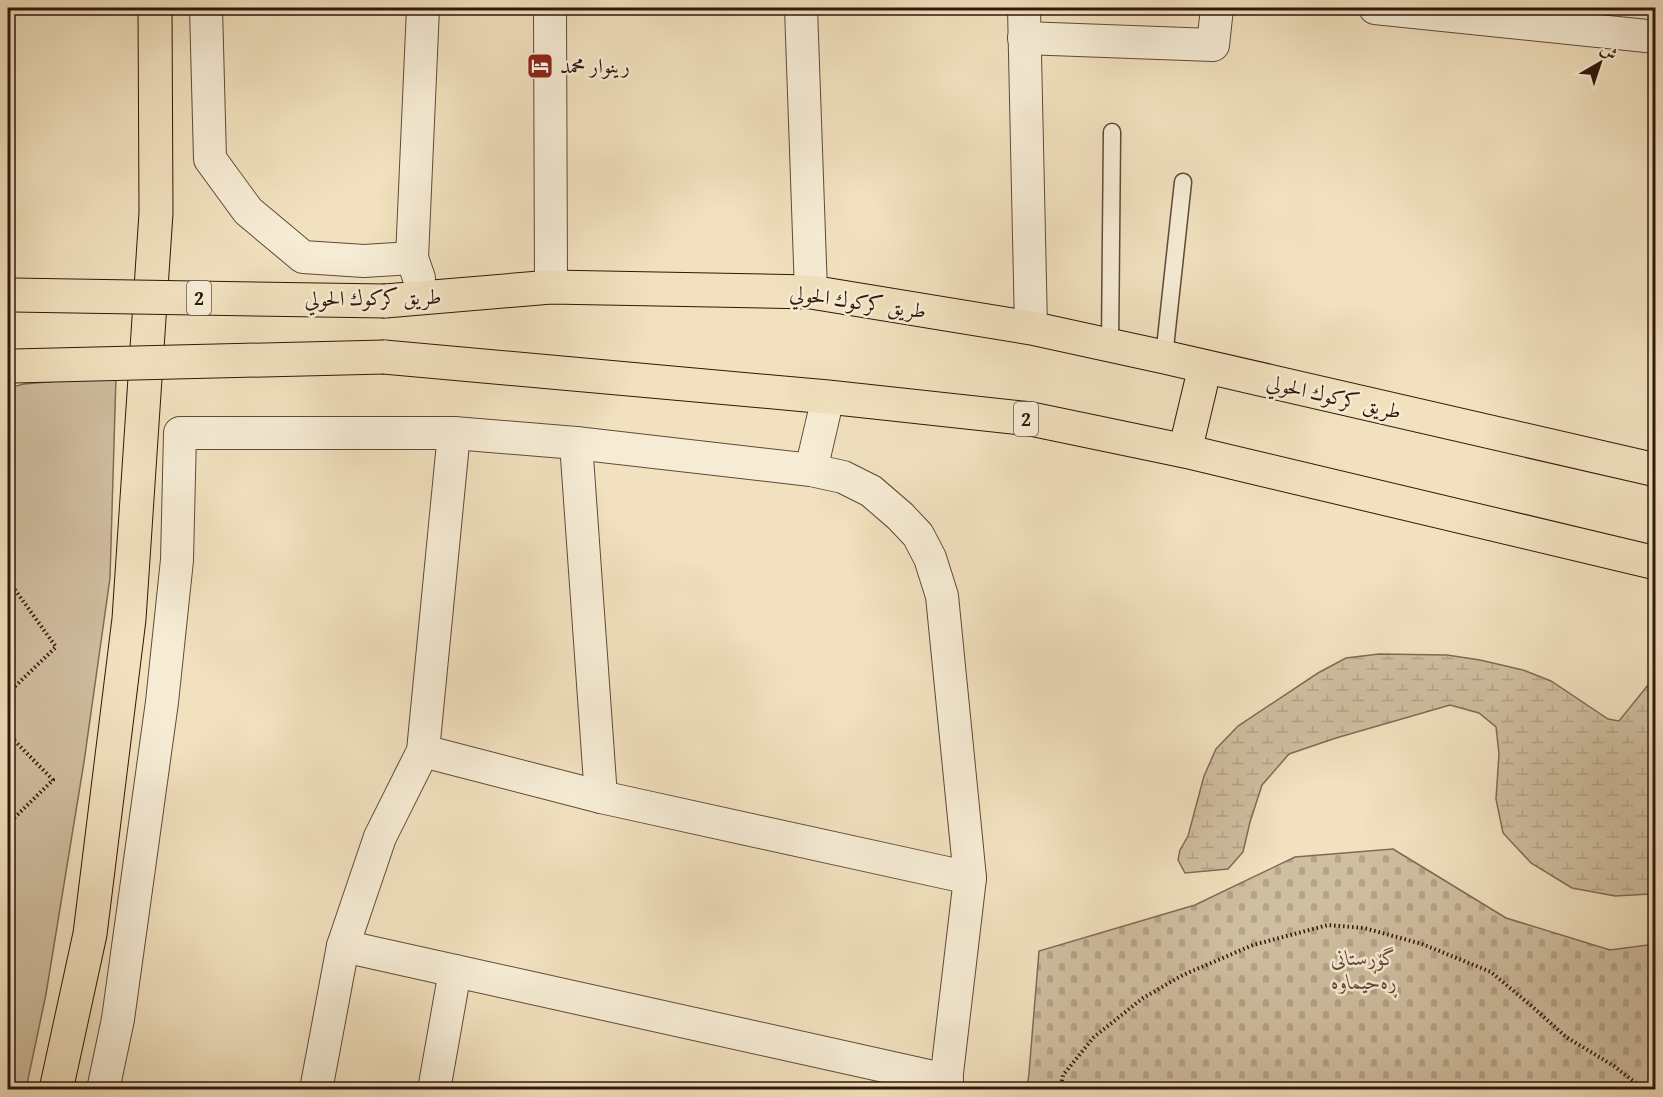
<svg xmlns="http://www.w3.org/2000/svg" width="1663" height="1097" viewBox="0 0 1663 1097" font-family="'Gentium Book Plus',Amiri,serif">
<defs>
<pattern id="wetland-marsh" width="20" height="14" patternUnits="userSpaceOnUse" patternTransform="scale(1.5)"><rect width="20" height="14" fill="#d0bea0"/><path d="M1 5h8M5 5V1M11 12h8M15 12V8" fill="none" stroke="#b3a388"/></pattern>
<pattern id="cemetery-stones" width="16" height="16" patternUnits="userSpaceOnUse" patternTransform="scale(1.5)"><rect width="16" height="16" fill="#d0bea0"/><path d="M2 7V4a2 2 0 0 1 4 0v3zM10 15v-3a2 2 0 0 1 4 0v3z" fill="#b3a388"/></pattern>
</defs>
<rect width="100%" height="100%" fill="#f1e1be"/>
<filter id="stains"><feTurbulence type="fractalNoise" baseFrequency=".00333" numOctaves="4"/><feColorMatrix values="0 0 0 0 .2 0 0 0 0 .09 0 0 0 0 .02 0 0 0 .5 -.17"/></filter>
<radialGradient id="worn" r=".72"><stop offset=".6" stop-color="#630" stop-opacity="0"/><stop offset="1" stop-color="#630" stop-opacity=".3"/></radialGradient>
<path fill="#d0bea0" stroke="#806a56" stroke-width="1.5" d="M116,376L110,578L84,762L46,994L26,1089L8,1090V388L24,384Z"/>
<path fill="url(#wetland-marsh)" stroke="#806a56" stroke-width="1.5" d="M1379,654L1447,655L1480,660L1523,670L1551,681L1608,719L1619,721L1649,684L1655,682V890L1650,894L1615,896L1572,888L1531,863L1503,833L1496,799L1499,754L1496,727L1479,713L1450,705L1336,738L1289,754L1262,785L1250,822L1243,852L1228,869L1185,873L1178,860L1180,850L1188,836L1204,776L1216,749L1238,726L1318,673L1346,658Z"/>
<path fill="url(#cemetery-stones)" stroke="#806a56" stroke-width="1.5" d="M1393,849L1506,918L1610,950L1655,944V1089H1027L1029,1073L1039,951L1195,905L1295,857Z"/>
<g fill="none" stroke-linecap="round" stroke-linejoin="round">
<defs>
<g id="lane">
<path d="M1110,346L1112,132"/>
<path d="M1164,357L1183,182"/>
</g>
<g id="street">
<path d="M206,8L210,159L248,211L303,257L364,261L412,258"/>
<path d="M550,8L551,287"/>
<path d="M801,8L811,292"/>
<path d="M1024,8L1031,328"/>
<path d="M1375,8L1656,37"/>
<path d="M1024,38L1213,45L1217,8"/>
<path d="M419,278L412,258L423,8"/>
<path d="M576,443L601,797"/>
<path d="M811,470L828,397"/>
<path d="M423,751L601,797L970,878"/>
<path d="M343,946L947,1080"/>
<path d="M103,1090L118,1019L162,702L177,560L180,433H454L576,443L811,470L843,477L871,491L900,516L918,535L930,558L942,596L970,878L945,1090"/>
<path d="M316,1090L343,946L380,837L423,751L454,433"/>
<path d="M434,1090L455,971"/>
</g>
<g id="highway">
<path d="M385,301L551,287L811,292L1031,328L1164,357L1656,470"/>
<path d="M384,357L828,397L1031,419L1185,451L1656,563"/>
<path d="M1185,451L1205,367"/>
<path d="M56,1090L90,934L129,619L156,213L155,8"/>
</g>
</defs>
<use href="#lane" stroke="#614938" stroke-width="19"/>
<use href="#street" stroke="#614938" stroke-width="34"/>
<use href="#highway" stroke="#31160b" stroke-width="35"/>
<g stroke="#31160b" stroke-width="4" stroke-dasharray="1.5 3" stroke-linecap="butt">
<path d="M8,590L13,587L56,647L8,693"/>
<path d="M8,734L53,780L8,824"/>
<path d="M1060,1090L1063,1075L1094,1037L1143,998L1183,975L1253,945L1328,925L1364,928L1422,944L1491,972L1535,1009L1566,1037L1614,1066L1645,1090"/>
</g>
<use href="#lane" stroke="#f6ecd5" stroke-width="16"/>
<use href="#street" stroke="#f6ecd5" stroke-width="32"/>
<use href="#highway" stroke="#f1e1be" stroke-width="33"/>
<defs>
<g id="highway-bridge">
<path d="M13,295L385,301"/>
<path d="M14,366L384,357"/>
</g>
</defs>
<use href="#highway-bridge" stroke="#31160b" stroke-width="35" stroke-linecap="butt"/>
<use href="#highway-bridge" stroke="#f1e1be" stroke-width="33"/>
</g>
<defs>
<symbol id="hotel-square" viewBox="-11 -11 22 22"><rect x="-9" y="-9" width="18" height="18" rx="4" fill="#8f2418" stroke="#f6ecd5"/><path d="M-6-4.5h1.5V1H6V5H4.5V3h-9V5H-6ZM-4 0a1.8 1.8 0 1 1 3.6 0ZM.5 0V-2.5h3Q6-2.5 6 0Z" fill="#fff"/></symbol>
</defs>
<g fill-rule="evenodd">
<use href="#hotel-square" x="525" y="51" width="30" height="30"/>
</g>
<g text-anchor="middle" stroke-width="5" stroke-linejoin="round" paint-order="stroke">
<g fill="#f6ecd5" stroke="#6c5648" stroke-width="1.5">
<rect x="187" y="281" width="24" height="34" rx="4.5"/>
<rect x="1014" y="402" width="24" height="34" rx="4.5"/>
</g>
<g font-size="20" font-weight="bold" fill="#31160b">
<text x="199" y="305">2</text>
<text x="1026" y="426">2</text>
</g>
<g font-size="21" fill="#31160b" stroke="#f6ecd5" text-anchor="start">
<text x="560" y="73">رينوار محمد</text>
</g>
<g font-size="21" fill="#31160b" stroke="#f6ecd5">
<text transform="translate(373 298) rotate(-1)" y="7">طريق كركوك الحولي</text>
<text transform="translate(858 302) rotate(8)" y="7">طريق كركوك الحولي</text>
<text transform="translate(1334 397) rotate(13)" y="7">طريق كركوك الحولي</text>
</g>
<g font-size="21" font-style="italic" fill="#614838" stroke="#f6ecd5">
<text x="1364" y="965">گۆڕستانی<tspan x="1364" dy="24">ڕەحیماوە</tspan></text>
</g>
</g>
<rect width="1663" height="1097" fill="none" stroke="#f1e1be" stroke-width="30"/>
<rect x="9" y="9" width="1645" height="1079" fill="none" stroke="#31160b" stroke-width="3"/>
<rect x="15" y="15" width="1633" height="1067" fill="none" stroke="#31160b" stroke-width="1.5"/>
<g transform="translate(1600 63) rotate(39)" stroke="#f6ecd5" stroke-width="4.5" paint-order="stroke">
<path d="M0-4.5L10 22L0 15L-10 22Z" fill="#31160b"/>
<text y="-9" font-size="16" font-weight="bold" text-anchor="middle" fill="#31160b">ش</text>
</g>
<rect width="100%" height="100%" filter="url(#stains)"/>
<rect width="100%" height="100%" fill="url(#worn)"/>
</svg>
